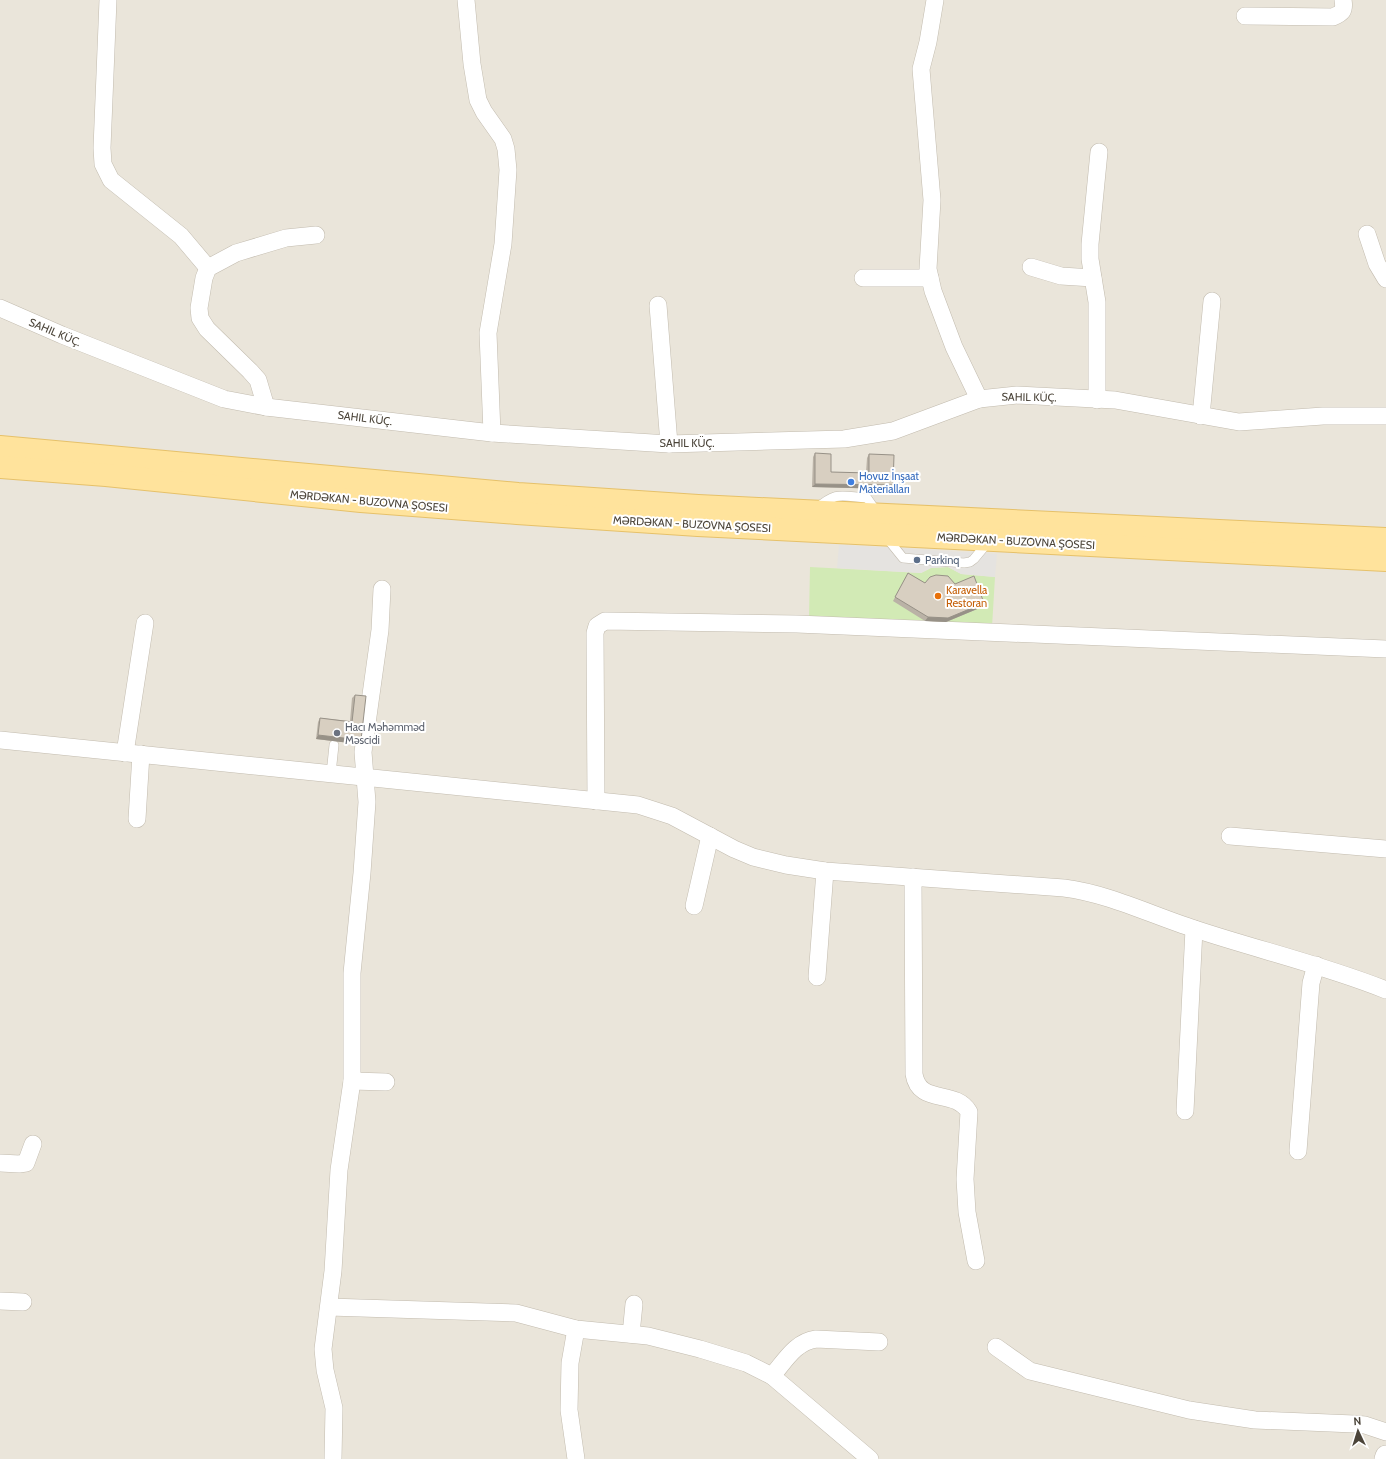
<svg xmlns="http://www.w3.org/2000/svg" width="1386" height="1459" viewBox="0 0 1386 1459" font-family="Cabin,sans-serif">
<rect width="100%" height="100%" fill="#f6f3ec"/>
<rect fill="#eae5da" x="0" y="0" width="1386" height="1459"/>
<path fill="#d2eab5" d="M810,567L921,573L931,568L948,567L961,574L995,577L992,627L809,618Z"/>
<path fill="#e5e3e0" d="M839,545L997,554L995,577L961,574L948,567L931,568L921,573L837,568Z"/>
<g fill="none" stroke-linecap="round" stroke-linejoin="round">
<defs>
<g id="service">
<path d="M816,509C837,491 840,496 867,498L878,514"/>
<path d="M886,537L903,558L964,563L970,562L974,559L989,541"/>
<path d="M331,774L334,745"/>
</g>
<g id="minor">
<path d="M108,0L102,148L103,164L111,180L181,236L208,268"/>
<path d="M466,0L472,64L478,100L484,112L503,139L506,149L508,170L503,244L488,333L492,433"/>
<path d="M935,0L928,42L921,69L932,200L928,269L933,291L954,347L979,399"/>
<path d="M1245,16L1333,17C1342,13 1345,11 1343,0"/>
<path d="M1367,234L1377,264L1386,279"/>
<path d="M1031,267L1061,276L1093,278"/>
<path d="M863,278H930"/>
<path d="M658,305L669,444"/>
<path d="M0,308L62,335L224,399L266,407L492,433L669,444L844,439L893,431L979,399L1017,395L1115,400L1239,422L1323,416H1386"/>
<path d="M1097,400V302L1090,259V244L1099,152"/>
<path d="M266,407L258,380L250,371L207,329L200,318L199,308L204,278L208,268L236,253L286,238L316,235"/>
<path d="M1201,416L1212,301"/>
<path d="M0,740L638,805L672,816L734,849L753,857L786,865L825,871L1064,888C1110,894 1151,915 1195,929C1258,950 1324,965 1386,990"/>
<path d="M125,753L145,623"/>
<path d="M596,801L595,633L597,626L605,621L797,624L1386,649"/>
<path d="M137,819L141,754"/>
<path d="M1230,836L1386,849"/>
<path d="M913,877L914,1074C919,1106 955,1088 969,1112L965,1179L967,1212L976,1261"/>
<path d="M694,906L710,836"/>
<path d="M817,977L825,871"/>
<path d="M352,1081L386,1082"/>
<path d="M1185,1111L1194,929"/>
<path d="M1298,1151L1311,983L1316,965"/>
<path d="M0,1163L19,1164L26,1163L33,1144"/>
<path d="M0,1301L23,1302"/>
<path d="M329,1307L516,1313L576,1329L648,1336L700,1349L746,1363L772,1376L870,1459"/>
<path d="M631,1334L634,1304"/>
<path d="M996,1347L1030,1371L1189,1410L1255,1420L1354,1424L1365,1425L1386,1432"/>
<path d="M772,1376C785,1361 795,1342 816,1339L879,1342"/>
<path d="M333,1459L334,1408L325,1370L323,1349L333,1271L339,1170L352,1081V973L362,873L367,802L363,752L380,630L382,589"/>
<path d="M576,1459L569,1410L570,1363L576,1329"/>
</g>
<path id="tertiary" d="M1385,1459L1386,1456"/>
<g id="primary">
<path d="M0,447L518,494L698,506L1386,539"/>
<path d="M0,467L106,475L361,501L517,513L698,525L1386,560"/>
</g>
</defs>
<use href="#service" stroke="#c2bbae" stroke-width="10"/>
<use href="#minor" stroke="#c2bbae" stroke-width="18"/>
<use href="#tertiary" stroke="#c2bbae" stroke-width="22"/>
<use href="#primary" stroke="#e6c16a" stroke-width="24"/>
<use href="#service" stroke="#fff" stroke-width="9"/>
<use href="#minor" stroke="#fff" stroke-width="17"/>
<use href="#tertiary" stroke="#fff" stroke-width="21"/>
<use href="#primary" stroke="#ffe39c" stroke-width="22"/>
</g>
<g fill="#bab2a6">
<path d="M815,453L831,472L866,473L867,458L869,454L893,485L891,489L812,487L813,457Z"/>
<path d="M908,573L925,583L982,607L946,622L925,621L893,601Z"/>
<path d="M355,695L361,740L358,744L316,739L318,722L320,718L350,721L352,698Z"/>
</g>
<g fill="#979187">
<path d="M815,484L893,485L891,489L812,487Z"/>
<path d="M984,603L982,607L946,622L925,621L928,617Z"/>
<path d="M318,735L361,740L358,744L316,739Z"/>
</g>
<g fill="#d8cfc1" stroke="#979187">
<path d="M815,453L831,454V472L869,473V454L894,455L893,485L815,484Z"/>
<path d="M908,573L925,583L930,577L936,575L948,576L955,584L974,576L984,603L948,618L928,617L895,597Z"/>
<path d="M355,695L366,696L361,740L318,735L320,718L352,722Z"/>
</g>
<circle fill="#3f7fe0" stroke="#fff" stroke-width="1.5" cx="851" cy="482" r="4"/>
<circle fill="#5c6f8a" stroke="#fff" stroke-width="1.5" cx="917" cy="560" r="4"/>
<circle fill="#e8710a" stroke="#fff" stroke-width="1.5" cx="938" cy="596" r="4"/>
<circle fill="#6b7280" stroke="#fff" stroke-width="1.5" cx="337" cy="733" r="4"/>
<g text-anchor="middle" stroke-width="4" stroke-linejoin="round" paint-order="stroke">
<g font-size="11" fill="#4b4439" stroke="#fff">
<text transform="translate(55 332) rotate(23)" y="4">SAHIL KÜÇ.</text>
<text transform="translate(1029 397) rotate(1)" y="4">SAHIL KÜÇ.</text>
<text transform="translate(365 418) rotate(7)" y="4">SAHIL KÜÇ.</text>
<text x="687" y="447">SAHIL KÜÇ.</text>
<text transform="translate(369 501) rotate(5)" y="4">MƏRDƏKAN - BUZOVNA ŞOSESI</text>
<text transform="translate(692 524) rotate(3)" y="4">MƏRDƏKAN - BUZOVNA ŞOSESI</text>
<text transform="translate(1016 541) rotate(3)" y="4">MƏRDƏKAN - BUZOVNA ŞOSESI</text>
</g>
<g font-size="11" fill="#366cbe" stroke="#fff" text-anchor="start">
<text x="859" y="480">Hovuz İnşaat<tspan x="859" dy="13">Materialları</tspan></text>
</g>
<g font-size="11" fill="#4e5e75" stroke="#fff" text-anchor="start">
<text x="925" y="564">Parkinq</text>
</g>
<g font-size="11" fill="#c56008" stroke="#fff" text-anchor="start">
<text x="946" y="594">Karavella<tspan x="946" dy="13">Restoran</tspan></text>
</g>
<g font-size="11" fill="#5b616d" stroke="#fff" text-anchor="start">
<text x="345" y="731">Hacı Məhəmməd<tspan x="345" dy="13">Məscidi</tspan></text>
</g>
</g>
<g transform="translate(1358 1431) rotate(356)" stroke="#ffffff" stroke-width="3" paint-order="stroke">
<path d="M0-3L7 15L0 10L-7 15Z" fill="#4b4439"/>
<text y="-6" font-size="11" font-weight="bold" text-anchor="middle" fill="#4b4439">N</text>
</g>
</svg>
